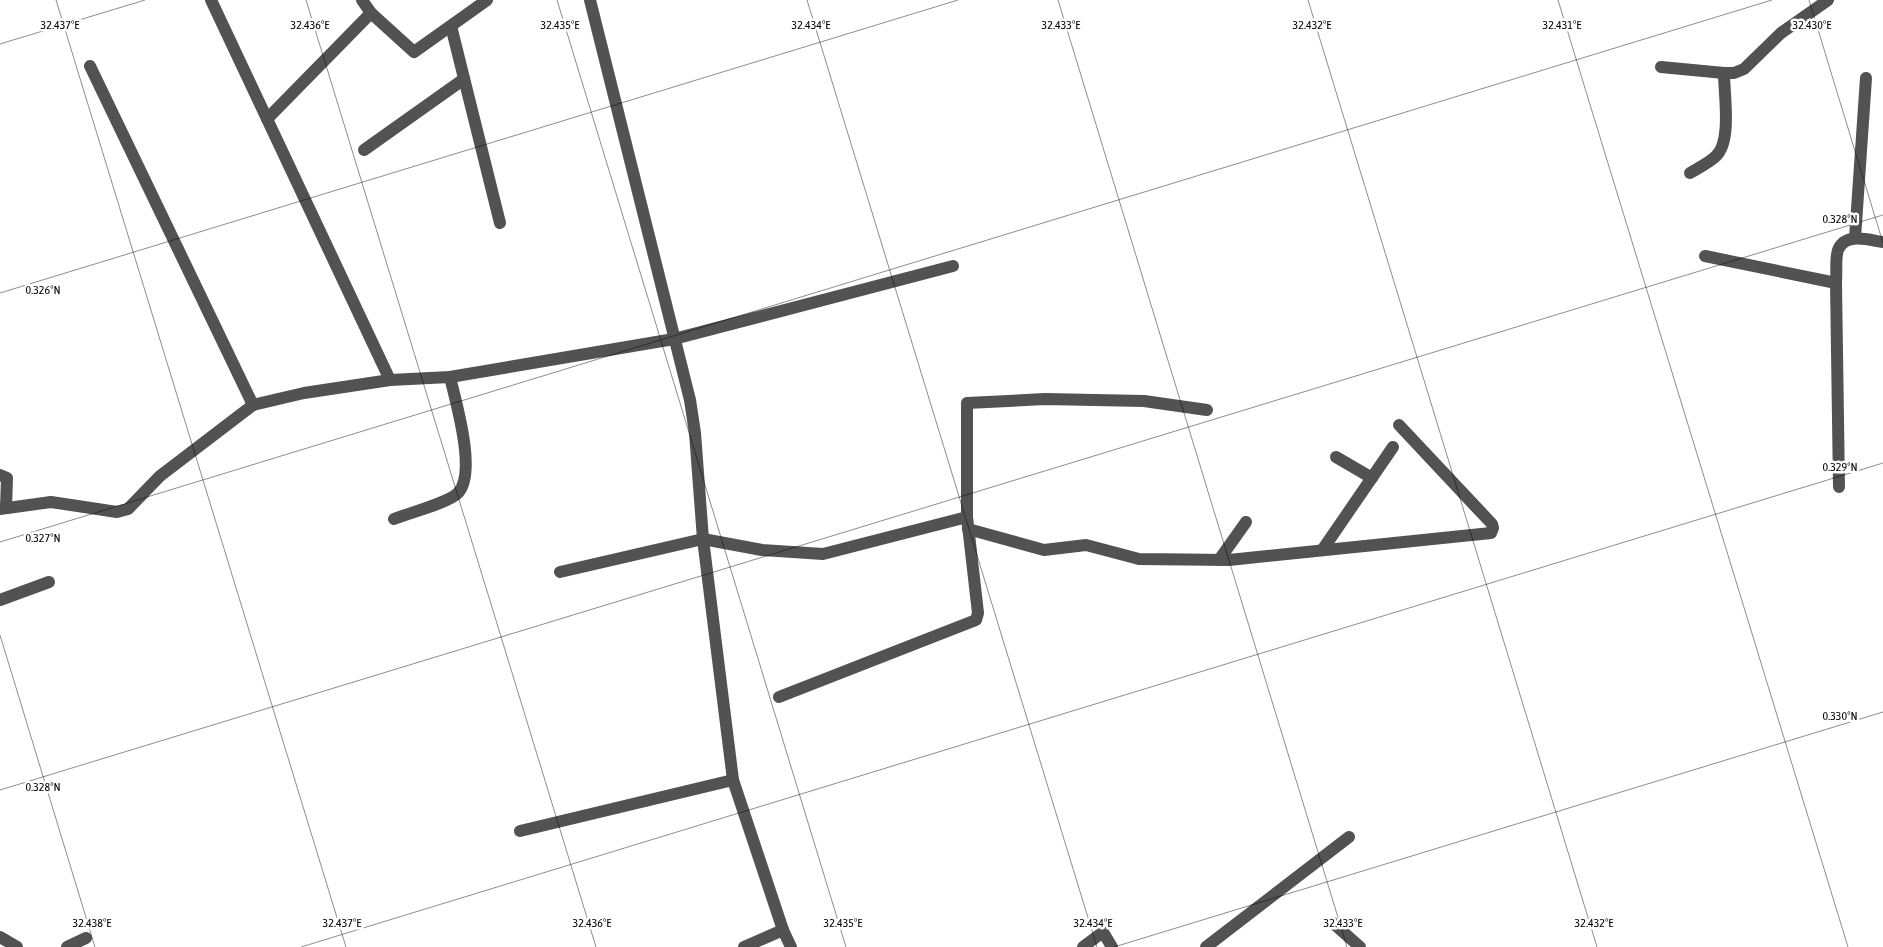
<svg xmlns="http://www.w3.org/2000/svg" width="1883" height="947" viewBox="0 0 1883 947" font-family="'Asap Condensed',sans-serif">
<rect width="100%" height="100%" fill="#fff"/>
<g fill="none" stroke-linecap="round" stroke-linejoin="round">
<g stroke="#525252" stroke-width="12">
<path d="M211,0L390,380"/>
<path d="M362,0L371,13L414,52L487,0"/>
<path d="M590,0L690,400L695,433L703,539L733,780L783,930L791,947"/>
<path d="M451,26L500,223"/>
<path d="M90,66L253,405"/>
<path d="M1661,67L1724,73H1734L1744,69L1781,33L1828,0"/>
<path d="M267,119L371,13"/>
<path d="M364,150L464,79"/>
<path d="M1690,173C1698,168 1709,163 1716,156C1732,141 1724,95 1724,73"/>
<path d="M1855,238L1866,78"/>
<path d="M1705,256L1836,283"/>
<path d="M1336,457L1372,478"/>
<path d="M0,475L7,478L6,508"/>
<path d="M1839,487L1836,283C1837,273 1835,258 1838,250C1845,232 1869,240 1883,242"/>
<path d="M0,509L51,502L117,512L128,509L160,476L253,405L304,393L390,380L450,377L674,339L953,266"/>
<path d="M394,519C409,513 448,503 458,493C477,473 456,403 450,377"/>
<path d="M968,529L1044,550L1086,545L1139,559L1229,560L1491,533L1493,528L1492,524L1399,425"/>
<path d="M1323,549L1393,447"/>
<path d="M1219,560L1246,522"/>
<path d="M560,572L703,539L762,550L823,554L967,517"/>
<path d="M0,600L49,582"/>
<path d="M779,697L976,620L978,613L967,517V403L1045,399L1144,401L1207,410"/>
<path d="M520,831L733,780"/>
<path d="M1333,923L1360,947"/>
<path d="M0,937L17,947"/>
<path d="M67,947L86,938"/>
<path d="M744,947L783,930"/>
<path d="M1083,947L1103,932L1112,947"/>
<path d="M1206,947L1349,837"/>
</g>
</g>
<path fill="none" stroke="#000" stroke-width="1" stroke-opacity="0.45" d="M56,0L346,947M306,0L596,947M557,0L846,947M807,0L1097,947M1058,0L1347,947M1308,0L1597,947M1558,0L1848,947M1809,0L1883,243M0,44L145,0M0,293L958,0M0,542L1772,0M0,635L95,947M0,790L1883,215M301,947L1883,463M1114,947L1883,712"/>
<g font-size="12" text-anchor="middle" fill="#000" stroke="#fff" stroke-width="5" stroke-linejoin="round" paint-order="stroke">
<text x="60" y="29">32.437°E</text>
<text x="310" y="29">32.436°E</text>
<text x="560" y="29">32.435°E</text>
<text x="811" y="29">32.434°E</text>
<text x="1061" y="29">32.433°E</text>
<text x="1312" y="29">32.432°E</text>
<text x="1562" y="29">32.431°E</text>
<text x="1812" y="29">32.430°E</text>
<text x="1840" y="223">0.328°N</text>
<text x="43" y="294">0.326°N</text>
<text x="1840" y="471">0.329°N</text>
<text x="43" y="542">0.327°N</text>
<text x="1840" y="720">0.330°N</text>
<text x="43" y="791">0.328°N</text>
<text x="92" y="927">32.438°E</text>
<text x="342" y="927">32.437°E</text>
<text x="592" y="927">32.436°E</text>
<text x="843" y="927">32.435°E</text>
<text x="1093" y="927">32.434°E</text>
<text x="1343" y="927">32.433°E</text>
<text x="1594" y="927">32.432°E</text>
</g>
</svg>
